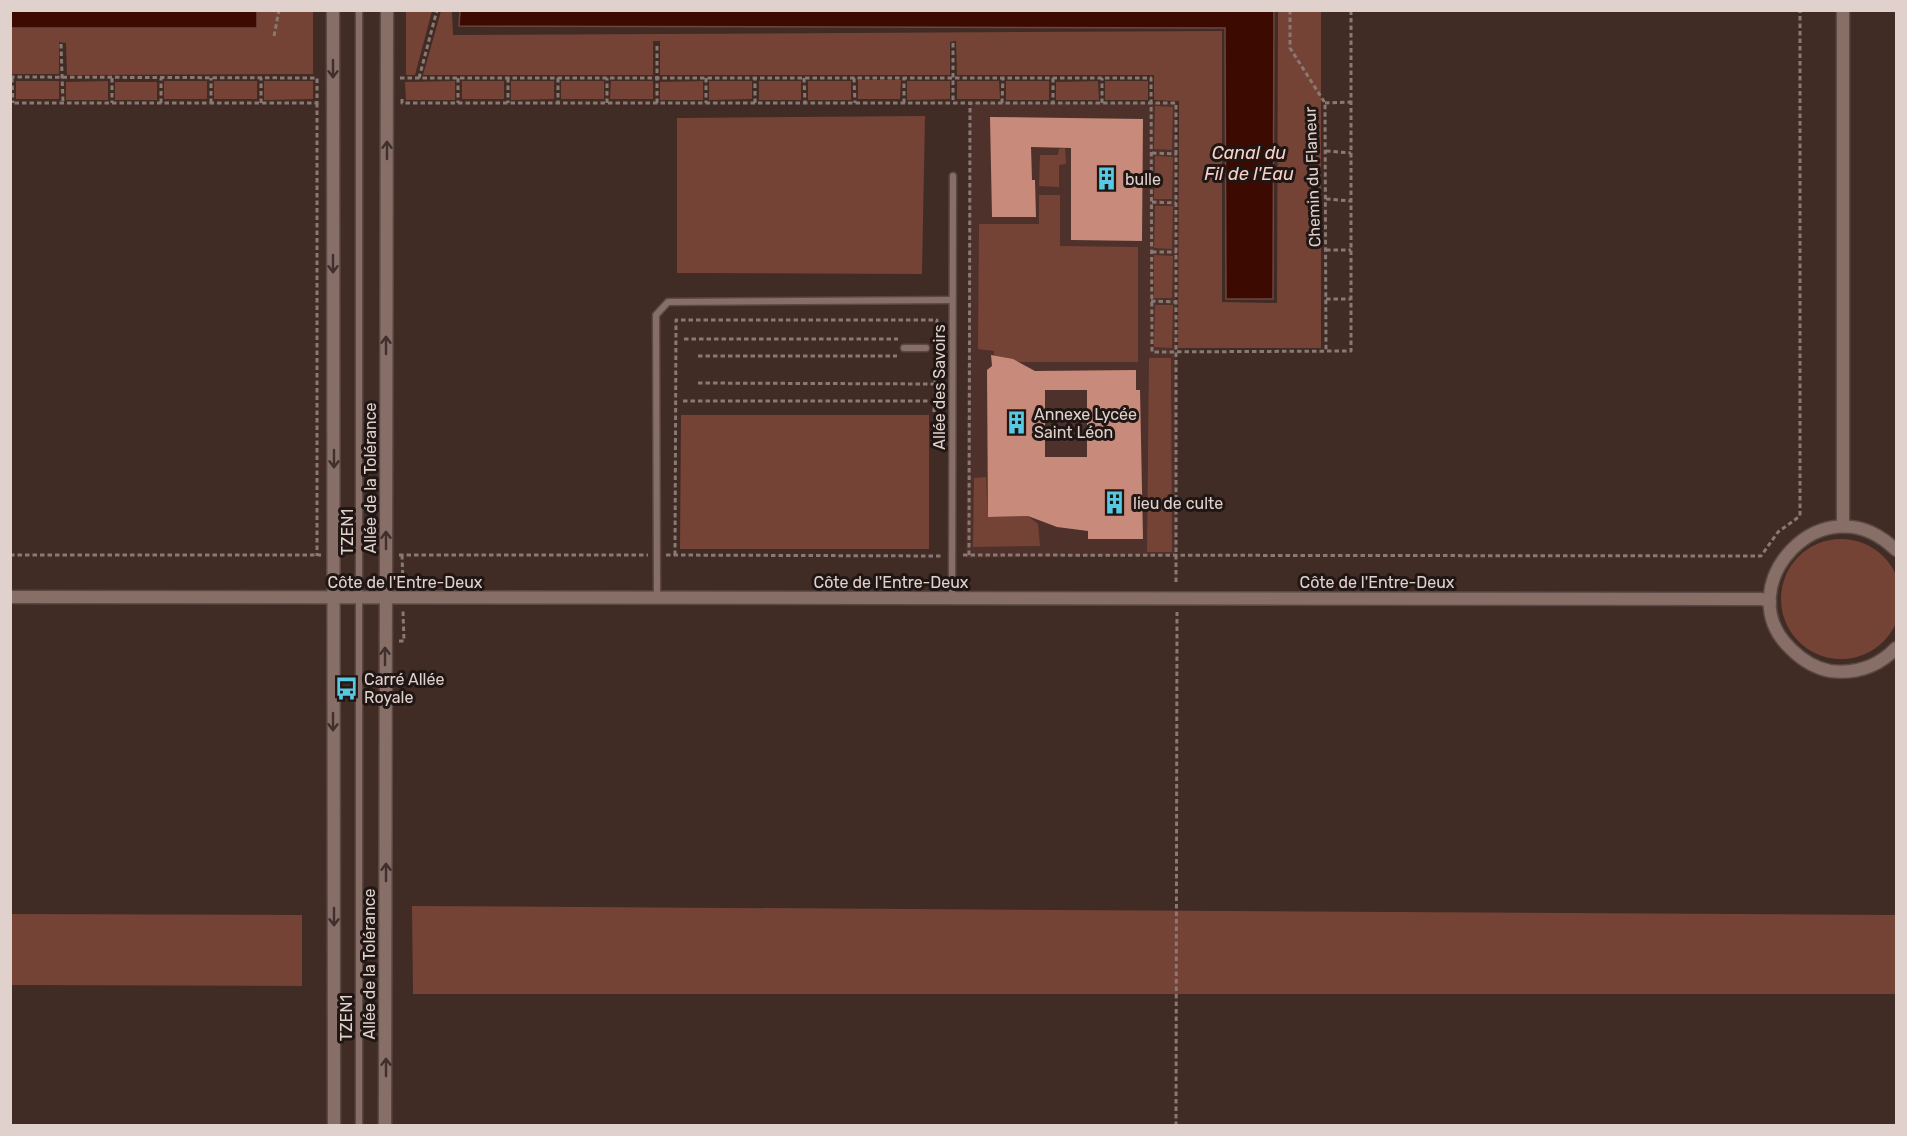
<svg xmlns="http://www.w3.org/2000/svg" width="1907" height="1136" viewBox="0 0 1907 1136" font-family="Rubik,sans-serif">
<rect width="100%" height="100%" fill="#402b25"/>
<path fill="#4d312a" d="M970,103H1176V555L966,558Z"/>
<g fill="#744336">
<path d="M257,11H313V74L67,75L66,43L59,42V74H11L10,28H257Z"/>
<path d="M406,11H432L415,75H406Z"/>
<path d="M441,11H452L453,35L1222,31V302L1277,303L1278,11H1321V348H1178L1179,101L1154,100V75H957L956,41L950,42V75H660V41H653V75H423Z"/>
<path d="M858,80H901L900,99H858Z"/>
<rect x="16" y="81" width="43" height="18"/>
<path d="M108,81V100H66V82Z"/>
<rect x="164" y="81" width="43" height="18"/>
<rect x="214" y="81" width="43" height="18"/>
<path d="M264,81H313V99L264,100Z"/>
<path d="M455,81V100H406L405,82Z"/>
<rect x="462" y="81" width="42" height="18"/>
<path d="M511,81H554V99L511,100Z"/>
<rect x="561" y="81" width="43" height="18"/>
<path d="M611,81H653V99H610Z"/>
<path d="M703,81V100H660V82Z"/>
<path d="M709,81H752V99L709,100Z"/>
<rect x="759" y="81" width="42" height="19"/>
<rect x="808" y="81" width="43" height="19"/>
<path d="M907,81H950V99L907,100Z"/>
<path d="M957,81H999L1000,99H957Z"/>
<rect x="1006" y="81" width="43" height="19"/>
<path d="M1098,81L1099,100H1056V82Z"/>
<rect x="1105" y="81" width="43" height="19"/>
<rect x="115" y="82" width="42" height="18"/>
<path d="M1155,106L1173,107L1172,150L1154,149Z"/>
<path d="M925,116L922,274L677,273V118Z"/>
<path d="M1065,148L1066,164L1059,165V187L1039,186L1040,155H1058L1059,149Z"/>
<path d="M1155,156L1173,157L1172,199H1154Z"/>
<path d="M1039,195H1060V246L1138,247V362H994V351L978,349L979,224H1039Z"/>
<path d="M1155,206H1173L1172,249L1154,248Z"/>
<path d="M1154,255L1173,256L1172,298H1154Z"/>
<path d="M1155,305H1173L1172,348L1154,347Z"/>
<path d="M1149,358H1171L1172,552H1147Z"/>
<path d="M681,415H929V549H680Z"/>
<path d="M986,477L988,517L1028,516L1038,524L1040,546L973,547L974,478Z"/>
<circle cx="1841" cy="599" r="60"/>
<path d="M412,906L1896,915V994H413Z"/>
<path d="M11,914L302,915V986L11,985Z"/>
</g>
<g fill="#3c0a01" stroke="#6d463e" stroke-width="1.5">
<path d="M460,10L1274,11L1273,299H1226L1225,28L459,26Z"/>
<path d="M10,11H257V28H11Z"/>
</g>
<g fill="#c88a7a" fill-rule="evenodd">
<path d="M990,117L1143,119L1142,241L1071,240V148L1031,147L1032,180H1035L1036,217H992Z"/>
<path d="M991,355L1013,359L1035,371L1136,370V390H1140L1143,539H1088V531L1057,527L1028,516L988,517L987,370L992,366ZM1045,390H1087V457H1045Z"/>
</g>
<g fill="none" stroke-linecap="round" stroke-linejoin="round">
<defs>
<g id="lane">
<path d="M359,10V1126"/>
<path d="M904,348H926"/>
<path d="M657,597L656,315L668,302L952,300"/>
<path d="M952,598L953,176"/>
</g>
<g id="street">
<path d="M333,10L334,1126"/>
<path d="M1843,526V10"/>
<path d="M1896,550C1823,478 1726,588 1791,649C1802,660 1815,668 1830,671C1856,674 1878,667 1896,648"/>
<path d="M10,597L1762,599L1770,602"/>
<path d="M385,1126L387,10"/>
</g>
</defs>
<use href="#lane" stroke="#5a4843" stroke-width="9"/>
<use href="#street" stroke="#5a4843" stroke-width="15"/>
<g stroke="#8a7873" stroke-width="3" stroke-dasharray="4.5 3" stroke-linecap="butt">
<path d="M1290,10V48L1325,103L1326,352"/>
<path d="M274,36L279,10"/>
<path d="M953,43V103"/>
<path d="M61,44L63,103"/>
<path d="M10,77L317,78V103H10"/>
<path d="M12,78L13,103"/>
<path d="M112,78V103"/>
<path d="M400,78H1151L1152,352L1351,351V10"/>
<path d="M419,78L437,10"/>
<path d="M458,78V103"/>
<path d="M508,78V103"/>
<path d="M558,78V103"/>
<path d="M706,78V103"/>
<path d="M804,78L805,103"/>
<path d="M854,78L855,103"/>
<path d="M1053,78V103"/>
<path d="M402,99V103H1176V585"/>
<path d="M161,103V78"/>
<path d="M211,103V78"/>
<path d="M261,103V78"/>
<path d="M317,103V556"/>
<path d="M607,103V78"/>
<path d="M657,103V43"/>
<path d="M755,103V78"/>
<path d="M904,103V78"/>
<path d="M1002,103L1003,78"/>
<path d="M1102,103V78"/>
<path d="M1325,103L1351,102"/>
<path d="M1326,151L1351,153"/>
<path d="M1152,153L1177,154"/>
<path d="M1326,199L1351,201"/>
<path d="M1152,202L1176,203"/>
<path d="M1326,250H1351"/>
<path d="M1152,252H1177"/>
<path d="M1326,299H1351"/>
<path d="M1151,301L1176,302"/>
<path d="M684,339H898"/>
<path d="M698,356H897"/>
<path d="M698,383L935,384"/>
<path d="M683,401H935"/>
<path d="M934,412L936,354"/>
<path d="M10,555H321"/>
<path d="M399,555H648"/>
<path d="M402,555L403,583"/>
<path d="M666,555L942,556"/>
<path d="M675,555L676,320H937L936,341"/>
<path d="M963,555L1761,556L1778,532L1800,516V10"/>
<path d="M969,555L970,103"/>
<path d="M399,641H404L403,611"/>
<path d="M1176,1126L1177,612"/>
</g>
<use href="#lane" stroke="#876e67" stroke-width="6"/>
<use href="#street" stroke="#876e67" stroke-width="12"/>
</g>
<defs><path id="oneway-shaft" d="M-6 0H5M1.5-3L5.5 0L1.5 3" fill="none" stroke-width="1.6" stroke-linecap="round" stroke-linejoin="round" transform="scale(1.5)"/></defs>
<g stroke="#3f302d">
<use href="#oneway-shaft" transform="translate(333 69) rotate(90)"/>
<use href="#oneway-shaft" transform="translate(387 150) rotate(-90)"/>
<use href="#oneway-shaft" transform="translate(333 264) rotate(90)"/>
<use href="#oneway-shaft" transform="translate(386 345) rotate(-90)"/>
<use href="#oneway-shaft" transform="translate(334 459) rotate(90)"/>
<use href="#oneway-shaft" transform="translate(386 540) rotate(-90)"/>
<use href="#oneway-shaft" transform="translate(385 656) rotate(-90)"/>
<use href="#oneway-shaft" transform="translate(333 722) rotate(90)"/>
<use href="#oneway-shaft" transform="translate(386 872) rotate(-90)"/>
<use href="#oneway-shaft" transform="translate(334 917) rotate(90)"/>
<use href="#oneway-shaft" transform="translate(386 1067) rotate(-90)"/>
</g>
<defs>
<symbol id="building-bare" viewBox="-9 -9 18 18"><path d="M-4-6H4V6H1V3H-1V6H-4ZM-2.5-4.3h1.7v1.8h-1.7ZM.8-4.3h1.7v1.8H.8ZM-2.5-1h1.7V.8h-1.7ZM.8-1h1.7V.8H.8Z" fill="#57c9e2" stroke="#201614" stroke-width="2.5" paint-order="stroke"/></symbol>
<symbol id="bus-bare" viewBox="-9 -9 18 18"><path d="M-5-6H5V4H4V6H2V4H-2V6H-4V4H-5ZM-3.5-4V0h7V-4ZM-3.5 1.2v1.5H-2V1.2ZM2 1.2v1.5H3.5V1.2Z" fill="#57c9e2" stroke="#201614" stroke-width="2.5" paint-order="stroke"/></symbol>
</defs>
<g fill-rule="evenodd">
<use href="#building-bare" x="1090" y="162" width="33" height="33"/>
<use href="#building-bare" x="1000" y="406" width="33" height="33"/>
<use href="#building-bare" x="1098" y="486" width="33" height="33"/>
<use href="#bus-bare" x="330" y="672" width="33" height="33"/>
</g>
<g text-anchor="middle" stroke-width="6" stroke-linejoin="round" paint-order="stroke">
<g font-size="16" fill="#e0d1cd" stroke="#201614">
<text transform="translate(1312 177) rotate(-92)" y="6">Chemin du Flaneur</text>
<text transform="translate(939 387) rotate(-90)" y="6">Allée des Savoirs</text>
<text transform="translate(370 478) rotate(-90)" y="6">Allée de la Tolérance</text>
<text transform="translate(347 532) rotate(-90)" y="6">TZEN1</text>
<text x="405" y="588">Côte de l'Entre-Deux</text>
<text x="891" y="588">Côte de l'Entre-Deux</text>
<text x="1377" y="588">Côte de l'Entre-Deux</text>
<text transform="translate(369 964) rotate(-90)" y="6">Allée de la Tolérance</text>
<text transform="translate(346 1018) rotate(-90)" y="6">TZEN1</text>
</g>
<g font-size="16" fill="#e0d1cd" stroke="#201614" text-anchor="start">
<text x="1125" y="185">bulle</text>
<text x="1034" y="420">Annexe Lycée<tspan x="1034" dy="18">Saint Léon</tspan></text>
<text x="1133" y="509">lieu de culte</text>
<text x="364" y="685">Carré Allée<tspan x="364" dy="18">Royale</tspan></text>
</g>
<g font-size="18" font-style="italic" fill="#f7d2c8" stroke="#201614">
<text x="1249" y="159">Canal du<tspan x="1249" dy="21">Fil de l'Eau</tspan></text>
</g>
</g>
<rect width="1907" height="1136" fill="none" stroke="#e0d1cd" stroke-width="24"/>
</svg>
